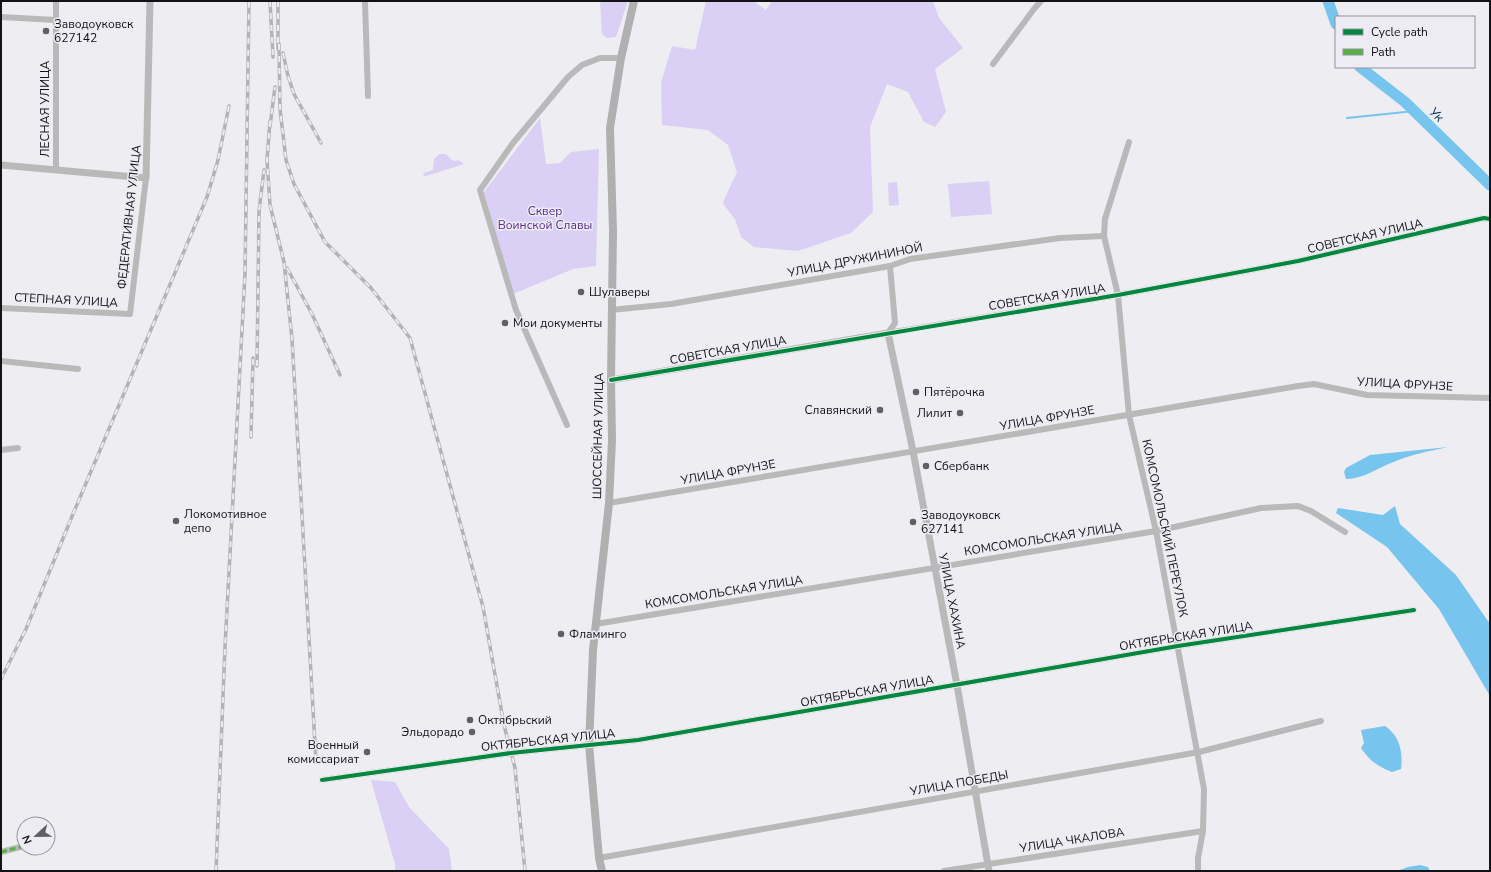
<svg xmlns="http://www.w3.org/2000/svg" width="1491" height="872" viewBox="0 0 1491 872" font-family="'Nunito Sans',sans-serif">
<rect width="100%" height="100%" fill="#eeedf1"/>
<g fill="#dacff4">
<path d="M600,1H628L616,37L607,38L602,34Z"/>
<path d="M706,1H753L766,10L772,1H933L939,18L963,48L935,69L946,112L935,127L924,122L908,92L887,84L870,127L873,212L851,233L798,251L754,247L741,237L735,219L723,204L724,200L737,172L728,145L708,130L662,125L661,83L672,46L695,50Z"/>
<path d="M540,118L546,164L560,163L571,152L599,149L596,266L573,269L513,294L484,192Z"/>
<path d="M439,154H446C450,158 452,163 458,160L464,164L423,177L424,173L433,170L434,159Z"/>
<path d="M989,181L992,214L951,217L948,184Z"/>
<path d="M897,182L899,205L889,206L888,183Z"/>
<path d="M371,780L395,782L409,807L449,849L452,871H395V864Z"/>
</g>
<g fill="#77c5ee">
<path d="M1448,447C1430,451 1413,454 1396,461C1379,467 1364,479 1346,479L1344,472L1346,468L1370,455Z"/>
<path d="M1395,506L1400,524L1456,575L1490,624V696L1439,609L1387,547L1336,513L1338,508L1383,515Z"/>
<path d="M1385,726C1400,736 1403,752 1401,769L1392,772C1377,766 1370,761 1361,748L1364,743L1361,730Z"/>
<path d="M1420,865L1428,867L1430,871H1397L1408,867Z"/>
</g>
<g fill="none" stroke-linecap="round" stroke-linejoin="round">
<path stroke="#77c5ee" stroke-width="2" d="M1347,118L1415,111"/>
<g stroke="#77c5ee" stroke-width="11">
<path d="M1328,1L1336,24"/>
<path d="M1360,67L1405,102L1490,185"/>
</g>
<g stroke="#bab9b9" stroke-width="6">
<path d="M365,1L368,96"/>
<path d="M1,17L56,20"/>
<path d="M993,64L1034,9L1041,1"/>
<path d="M1129,142L1105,219L1104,236L1118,295L1129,415L1156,531L1204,789L1203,831L1198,858V871"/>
<path d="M56,170V1"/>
<path d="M1,308L130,314L146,178"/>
<path d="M611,310L671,304L890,266L910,259L1060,238L1104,236"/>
<path d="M888,333L1118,295L1298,261L1484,218L1490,219"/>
<path d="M888,333L895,323L890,266"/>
<path d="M1,361L78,369"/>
<path d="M567,425L516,310L480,190L513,143L568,77L582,65L600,58H621"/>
<path d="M1,450L18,448"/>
<path d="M609,503L1298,386L1314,384L1367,395L1490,398"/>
<path d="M596,624L1156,531L1261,508L1298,506L1311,511L1345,532"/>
<path d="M322,780L511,753L638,740L1178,646L1414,610"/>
<path d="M1,852L24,846"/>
<path d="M599,858L1199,752L1321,721"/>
<path d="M944,871L1203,831"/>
</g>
<g stroke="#bab9b9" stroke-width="7">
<path d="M1,165L146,178L150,1"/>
<path d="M611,380L888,333L913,451L957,685L989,871"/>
</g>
<path stroke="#b1afaf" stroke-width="8" d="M602,871L599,858L589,745L593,650L609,503L612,440L611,380L613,231L610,128L621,58L634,1"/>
<defs>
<g id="rail">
<path d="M270,1L273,57"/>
<path d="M278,1V49"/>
<path d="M279,44L280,109L286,160L294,184L325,242L371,288L410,338L483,607L504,725L515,768L525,871"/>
<path d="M283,53L288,76L294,94L321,143"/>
<path d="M270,121L267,160L270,205L284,262L292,339L316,762"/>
<path d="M270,126L275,87"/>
<path d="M287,268L312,314L340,375"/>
<path d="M257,366L259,211L264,170"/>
<path d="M251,437L253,358"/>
<path d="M1,679L26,629L73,514L207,197L218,160L229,106"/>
<path d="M216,871L225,647L245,274L249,1"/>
</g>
</defs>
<use href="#rail" stroke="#b3b2b5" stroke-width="3.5"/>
<use href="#rail" stroke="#edebf3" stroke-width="2" stroke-dasharray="6" stroke-linecap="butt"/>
<path stroke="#55b144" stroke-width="3" stroke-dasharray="6 3" stroke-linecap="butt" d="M1,852L24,846"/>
<defs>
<g id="cycleway">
<path d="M611,380L1118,295L1298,261L1484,218L1490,219"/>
<path d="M322,780L511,753L638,740L1178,646L1414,610"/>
</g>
</defs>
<use href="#cycleway" stroke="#edebf3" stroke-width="6"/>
<use href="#cycleway" stroke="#00873e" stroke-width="4"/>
</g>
<g fill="#605f62" stroke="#edebf3" stroke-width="1.5">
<circle cx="46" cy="31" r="4"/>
<circle cx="581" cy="292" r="4"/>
<circle cx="505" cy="323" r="4"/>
<circle cx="916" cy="392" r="4"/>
<circle cx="880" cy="410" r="4"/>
<circle cx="960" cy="413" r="4"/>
<circle cx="926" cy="466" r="4"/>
<circle cx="176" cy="521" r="4"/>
<circle cx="913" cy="522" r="4"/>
<circle cx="561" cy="634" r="4"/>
<circle cx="470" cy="720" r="4"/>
<circle cx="472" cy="732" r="4"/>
<circle cx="367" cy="752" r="4"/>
</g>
<g text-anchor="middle" stroke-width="3" stroke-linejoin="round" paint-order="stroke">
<g font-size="12" fill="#131215" stroke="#edebf3" text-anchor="start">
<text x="54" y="28">Заводоуковск<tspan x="54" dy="14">627142</tspan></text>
<text x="589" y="296">Шулаверы</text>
<text x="513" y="327">Мои документы</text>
<text x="924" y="396">Пятёрочка</text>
<text x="872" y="414" text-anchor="end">Славянский</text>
<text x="952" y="417" text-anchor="end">Лилит</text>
<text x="934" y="470">Сбербанк</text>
<text x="184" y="518">Локомотивное<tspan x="184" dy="14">депо</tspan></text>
<text x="921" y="519">Заводоуковск<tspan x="921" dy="14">627141</tspan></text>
<text x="569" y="638">Фламинго</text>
<text x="478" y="724">Октябрьский</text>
<text x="464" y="736" text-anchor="end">Эльдорадо</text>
<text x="359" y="749" text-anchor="end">Военный<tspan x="359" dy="14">комиссариат</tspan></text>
</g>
<g font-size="12" fill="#131215" stroke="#edebf3">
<text transform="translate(45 109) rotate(-90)" y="4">ЛЕСНАЯ УЛИЦА</text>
<text transform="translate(129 217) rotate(-84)" y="4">ФЕДЕРАТИВНАЯ УЛИЦА</text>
<text transform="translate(1365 236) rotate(-13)" y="4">СОВЕТСКАЯ УЛИЦА</text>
<text transform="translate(855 260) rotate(-11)" y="4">УЛИЦА ДРУЖИНИНОЙ</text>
<text transform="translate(1047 297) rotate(-9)" y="4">СОВЕТСКАЯ УЛИЦА</text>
<text transform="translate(66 300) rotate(3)" y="4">СТЕПНАЯ УЛИЦА</text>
<text transform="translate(728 350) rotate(-10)" y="4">СОВЕТСКАЯ УЛИЦА</text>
<text transform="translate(1405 384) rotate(3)" y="4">УЛИЦА ФРУНЗЕ</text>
<text transform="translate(1047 418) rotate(-10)" y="4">УЛИЦА ФРУНЗЕ</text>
<text transform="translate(598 436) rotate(-89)" y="4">ШОССЕЙНАЯ УЛИЦА</text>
<text transform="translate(728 472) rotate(-10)" y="4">УЛИЦА ФРУНЗЕ</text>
<text transform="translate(1165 528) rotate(78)" y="4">КОМСОМОЛЬСКИЙ ПЕРЕУЛОК</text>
<text transform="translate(1043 539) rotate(-9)" y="4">КОМСОМОЛЬСКАЯ УЛИЦА</text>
<text transform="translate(724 592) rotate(-9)" y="4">КОМСОМОЛЬСКАЯ УЛИЦА</text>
<text transform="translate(952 601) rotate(79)" y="4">УЛИЦА ХАХИНА</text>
<text transform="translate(1186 636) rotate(-9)" y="4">ОКТЯБРЬСКАЯ УЛИЦА</text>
<text transform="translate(867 691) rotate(-10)" y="4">ОКТЯБРЬСКАЯ УЛИЦА</text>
<text transform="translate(548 740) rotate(-6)" y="4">ОКТЯБРЬСКАЯ УЛИЦА</text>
<text transform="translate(959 783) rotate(-10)" y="4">УЛИЦА ПОБЕДЫ</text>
<text transform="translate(1072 840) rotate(-9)" y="4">УЛИЦА ЧКАЛОВА</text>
</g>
<g font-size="12" fill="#572d93" stroke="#edebf3">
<text x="545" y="215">Сквер<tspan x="545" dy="14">Воинской Славы</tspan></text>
</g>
<g font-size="13" font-style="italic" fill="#003248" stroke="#edebf3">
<text transform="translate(1437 114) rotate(45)" y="5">Ук</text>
</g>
</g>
<rect width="1491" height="872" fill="none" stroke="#131215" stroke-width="4"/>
<rect x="1335" y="16" width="140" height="52" fill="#edebf3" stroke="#96949a"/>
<rect x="1343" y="29" width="20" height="6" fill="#00873e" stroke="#96949a"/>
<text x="1371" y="36" font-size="12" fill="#131215">Cycle path</text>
<rect x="1343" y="49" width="20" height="6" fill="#55b144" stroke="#96949a"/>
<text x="1371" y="56" font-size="12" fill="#131215">Path</text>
<g transform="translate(36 836) rotate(248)"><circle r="19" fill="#edebf3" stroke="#96949a"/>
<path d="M0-3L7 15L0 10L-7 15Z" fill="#605f62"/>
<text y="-6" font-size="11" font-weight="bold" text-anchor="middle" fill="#131215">N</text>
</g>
</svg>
